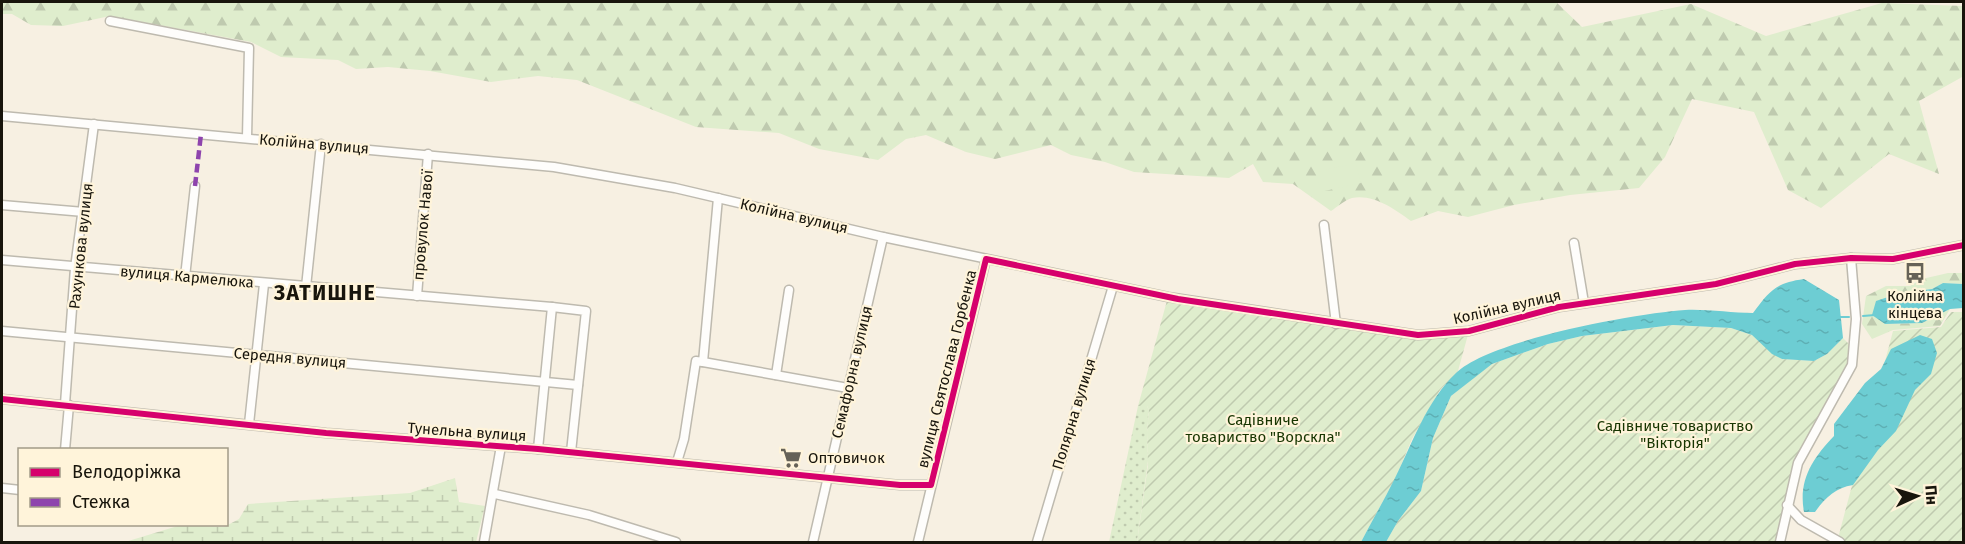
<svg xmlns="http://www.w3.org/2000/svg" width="1965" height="544" viewBox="0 0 1965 544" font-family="'Fira Sans',sans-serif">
<defs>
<pattern id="grass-dots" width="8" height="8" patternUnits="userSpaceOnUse" patternTransform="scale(1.5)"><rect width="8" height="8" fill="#dfedcd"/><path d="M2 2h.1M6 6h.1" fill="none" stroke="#bfcaaf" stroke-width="1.8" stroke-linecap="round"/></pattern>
<pattern id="forest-firs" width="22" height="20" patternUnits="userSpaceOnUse" patternTransform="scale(1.5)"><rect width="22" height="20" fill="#dfedcd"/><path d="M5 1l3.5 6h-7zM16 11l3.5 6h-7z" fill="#bfcaaf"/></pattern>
<pattern id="wetland-marsh" width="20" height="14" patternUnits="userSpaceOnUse" patternTransform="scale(1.5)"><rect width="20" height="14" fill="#dfedcd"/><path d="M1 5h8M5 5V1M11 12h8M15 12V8" fill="none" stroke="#bfcaaf"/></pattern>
<pattern id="garden-furrows" width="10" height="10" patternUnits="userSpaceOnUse" patternTransform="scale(1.5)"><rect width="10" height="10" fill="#dfedcd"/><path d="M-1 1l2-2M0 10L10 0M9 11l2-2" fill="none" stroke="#bfcaaf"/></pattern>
<pattern id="water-ripples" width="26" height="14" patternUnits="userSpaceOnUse" patternTransform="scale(1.5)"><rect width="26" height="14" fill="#6dcdd3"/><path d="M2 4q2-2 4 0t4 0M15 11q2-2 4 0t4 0" fill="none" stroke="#5eafb4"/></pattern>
</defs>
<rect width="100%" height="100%" fill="#f7f0e2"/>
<path fill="url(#grass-dots)" d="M1138,406H1147L1149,410L1147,432L1148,461L1137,542H1109Z"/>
<g fill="url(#forest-firs)">
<path d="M2,2H1556L1582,27L1691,4L1766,36L1882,3L1963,6L1964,76L1919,101L1939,174L1889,154L1821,208L1788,190L1754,112L1692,99L1665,157L1639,188L1570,195L1514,205L1468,217L1438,211L1411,221C1394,209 1374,194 1352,198C1345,200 1337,207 1331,211L1293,184L1263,182L1253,164L1229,178L1134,172L1105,162L1071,155L1051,145L995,159L966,152L926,135L906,139L878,160L819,149L779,133L696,127L577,80L538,76L491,82L430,71L388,67L356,69L338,60L281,57L251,42L110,16L63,26L31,25L12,14H2Z"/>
<path d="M1948,273H1963V284L1943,283L1932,289L1900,293L1885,324L1922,323L1950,309L1940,326L1893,330L1872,339L1862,324L1866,296L1886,286H1910L1922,279Z"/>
</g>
<path fill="url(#wetland-marsh)" d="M455,478L459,502L485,506L476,542H125L181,525L224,527L239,519L248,504L410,493Z"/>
<g fill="url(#garden-furrows)">
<path d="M1168,297L1400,333L1469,331L1458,371L1440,390L1412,439L1396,477L1361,542H1137L1148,465L1147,432L1149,410L1147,406H1138Z"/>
<path d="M1951,312H1963V542H1837L1893,331L1941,327Z"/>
<path d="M1673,325L1731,328L1752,335L1782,359L1814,361L1827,354L1843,338L1853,348L1852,365L1798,463L1780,542H1386L1398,521L1421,491L1433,438L1451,396L1479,373L1492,364L1548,344L1582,336Z"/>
</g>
<path fill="#dfedcd" d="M1356,163L1361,183L1320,192L1316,172Z"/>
<g fill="url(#water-ripples)">
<path d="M1804,279L1839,300L1843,338L1827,354L1814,361L1782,359L1772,354L1752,335L1731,328L1673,325L1582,336L1548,344L1492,364L1451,396L1433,438L1421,491L1398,521L1386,542H1361C1372,521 1384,500 1395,478C1413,442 1426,402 1456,373C1489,340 1637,313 1685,310C1708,309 1731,313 1753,313C1770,290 1776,283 1804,279Z"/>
<path d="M1943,283L1963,284V308L1950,309L1922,323L1885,324L1872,315L1876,301L1900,293L1932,289Z"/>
<path d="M1920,335L1932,339L1937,353L1931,374L1915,390L1896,431L1878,450L1853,485C1835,488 1825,498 1815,512H1804C1798,480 1813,458 1834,436V424L1865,383L1881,369L1891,349Z"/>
</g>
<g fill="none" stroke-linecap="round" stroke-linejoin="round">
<g stroke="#6dcdd3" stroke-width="2">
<path d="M1863,316L1875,315"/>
<path d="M1840,317H1849"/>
</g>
<defs>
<g id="minor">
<path d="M110,21L249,48L247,137"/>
<path d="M2,116L554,167L675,188L883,237L1168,297L1418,335L1469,331L1559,307L1716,284L1795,264L1851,258L1893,259L1964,245"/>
<path d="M2,205L84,212"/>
<path d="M1324,225L1336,324"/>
<path d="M1574,243L1584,303"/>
<path d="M2,260L552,307"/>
<path d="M185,277L195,186"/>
<path d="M306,287L321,144"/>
<path d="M417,296L428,154"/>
<path d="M2,331L578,385"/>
<path d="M703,362L848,388"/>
<path d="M776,375L789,290"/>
<path d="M2,399L326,433L538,449L900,485H931"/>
<path d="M65,404L75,268L94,124"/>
<path d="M249,424L264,284"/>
<path d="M538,449L552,307L586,311L571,452"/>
<path d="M65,450L69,405"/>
<path d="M677,462L684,439L696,361L703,362L718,198"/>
<path d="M2,488L20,490"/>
<path d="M495,494L589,515L676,542"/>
<path d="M1787,505L1801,520L1840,542"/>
<path d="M484,542L501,446"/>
<path d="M813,542L883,237"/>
<path d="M918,542L986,259"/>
<path d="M1037,542L1113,286"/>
<path d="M1780,542L1798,463L1852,365L1856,319L1851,258"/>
</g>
</defs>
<use href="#minor" stroke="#bebaaf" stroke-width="11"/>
<use href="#minor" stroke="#fefdfb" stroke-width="8"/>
<path stroke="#8e44ad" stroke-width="4.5" stroke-dasharray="9 4.5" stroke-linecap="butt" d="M195,186L201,134"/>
<defs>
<path id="cycleway" d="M2,399L326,433L538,449L900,485H931L986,259L1178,299L1418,335L1469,331L1559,307L1716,284L1795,264L1851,258L1893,259L1964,245"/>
</defs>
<use href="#cycleway" stroke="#fff4da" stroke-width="10"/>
<use href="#cycleway" stroke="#d6006c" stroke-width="6"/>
</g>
<defs>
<symbol id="bus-bare" viewBox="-9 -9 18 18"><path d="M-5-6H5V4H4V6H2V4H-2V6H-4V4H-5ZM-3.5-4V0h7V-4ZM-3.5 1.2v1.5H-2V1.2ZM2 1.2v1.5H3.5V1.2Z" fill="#666257" stroke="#fff4da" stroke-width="2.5" paint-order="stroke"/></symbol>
<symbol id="supermarket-bare" viewBox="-9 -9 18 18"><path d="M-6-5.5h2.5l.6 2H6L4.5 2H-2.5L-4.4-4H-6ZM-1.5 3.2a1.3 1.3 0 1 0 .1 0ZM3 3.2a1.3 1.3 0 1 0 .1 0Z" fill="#666257" stroke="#fff4da" stroke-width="2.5" paint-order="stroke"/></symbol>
</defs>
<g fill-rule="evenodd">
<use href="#bus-bare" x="1900" y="258" width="30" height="30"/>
<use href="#supermarket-bare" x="776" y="443" width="30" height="30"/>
</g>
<g text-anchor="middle" stroke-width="4.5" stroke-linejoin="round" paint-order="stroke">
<g font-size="15" fill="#18150c" stroke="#fff4da">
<text transform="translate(314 144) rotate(5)" y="5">Колійна вулиця</text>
<text transform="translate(794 216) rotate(13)" y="5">Колійна вулиця</text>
<text transform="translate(423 225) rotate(-85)" y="5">провулок Навої</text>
<text transform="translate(81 246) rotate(-84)" y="5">Рахункова вулиця</text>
<text transform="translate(187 277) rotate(5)" y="5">вулиця Кармелюка</text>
<text transform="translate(1507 307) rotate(-13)" y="5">Колійна вулиця</text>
<text transform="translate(290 358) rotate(5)" y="5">Середня вулиця</text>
<text transform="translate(947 369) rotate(-76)" y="5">вулиця Святослава Горбенка</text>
<text transform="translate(852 372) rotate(-77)" y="5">Семафорна вулиця</text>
<text transform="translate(1074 414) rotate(-73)" y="5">Полярна вулиця</text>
<text transform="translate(467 432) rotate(4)" y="5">Тунельна вулиця</text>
</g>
<g font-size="15" fill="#18150c" stroke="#fff4da">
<text x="1915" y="301">Колійна<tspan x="1915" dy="17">кінцева</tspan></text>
<text x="808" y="463" text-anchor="start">Оптовичок</text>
</g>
<g font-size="15" fill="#173500" stroke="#fff4da">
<text x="1263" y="425">Садівниче<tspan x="1263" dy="17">товариство "Ворскла"</tspan></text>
<text x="1675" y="431">Садівниче товариство<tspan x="1675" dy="17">"Вікторія"</tspan></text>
</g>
<g font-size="21" font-weight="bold" letter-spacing="1.5" fill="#18150c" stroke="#fff4da">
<text x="325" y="300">ЗАТИШНЕ</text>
</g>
</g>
<rect width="1965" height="544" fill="none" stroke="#18150c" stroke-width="6"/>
<rect x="18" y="448" width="210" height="78" fill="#fff4da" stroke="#a39b88" stroke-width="1.5"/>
<rect x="30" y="468" width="30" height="9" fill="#d6006c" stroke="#a39b88" stroke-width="1.5"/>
<text x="72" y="478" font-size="18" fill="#18150c">Велодоріжка</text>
<rect x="30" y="498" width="30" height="9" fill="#8e44ad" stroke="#a39b88" stroke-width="1.5"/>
<text x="72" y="508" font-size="18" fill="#18150c">Стежка</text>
<g transform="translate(1917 496) rotate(86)" stroke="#fff4da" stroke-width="4.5" paint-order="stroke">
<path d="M0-4.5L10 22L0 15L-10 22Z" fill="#18150c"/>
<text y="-9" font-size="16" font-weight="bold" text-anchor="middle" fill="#18150c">Пн</text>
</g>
</svg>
